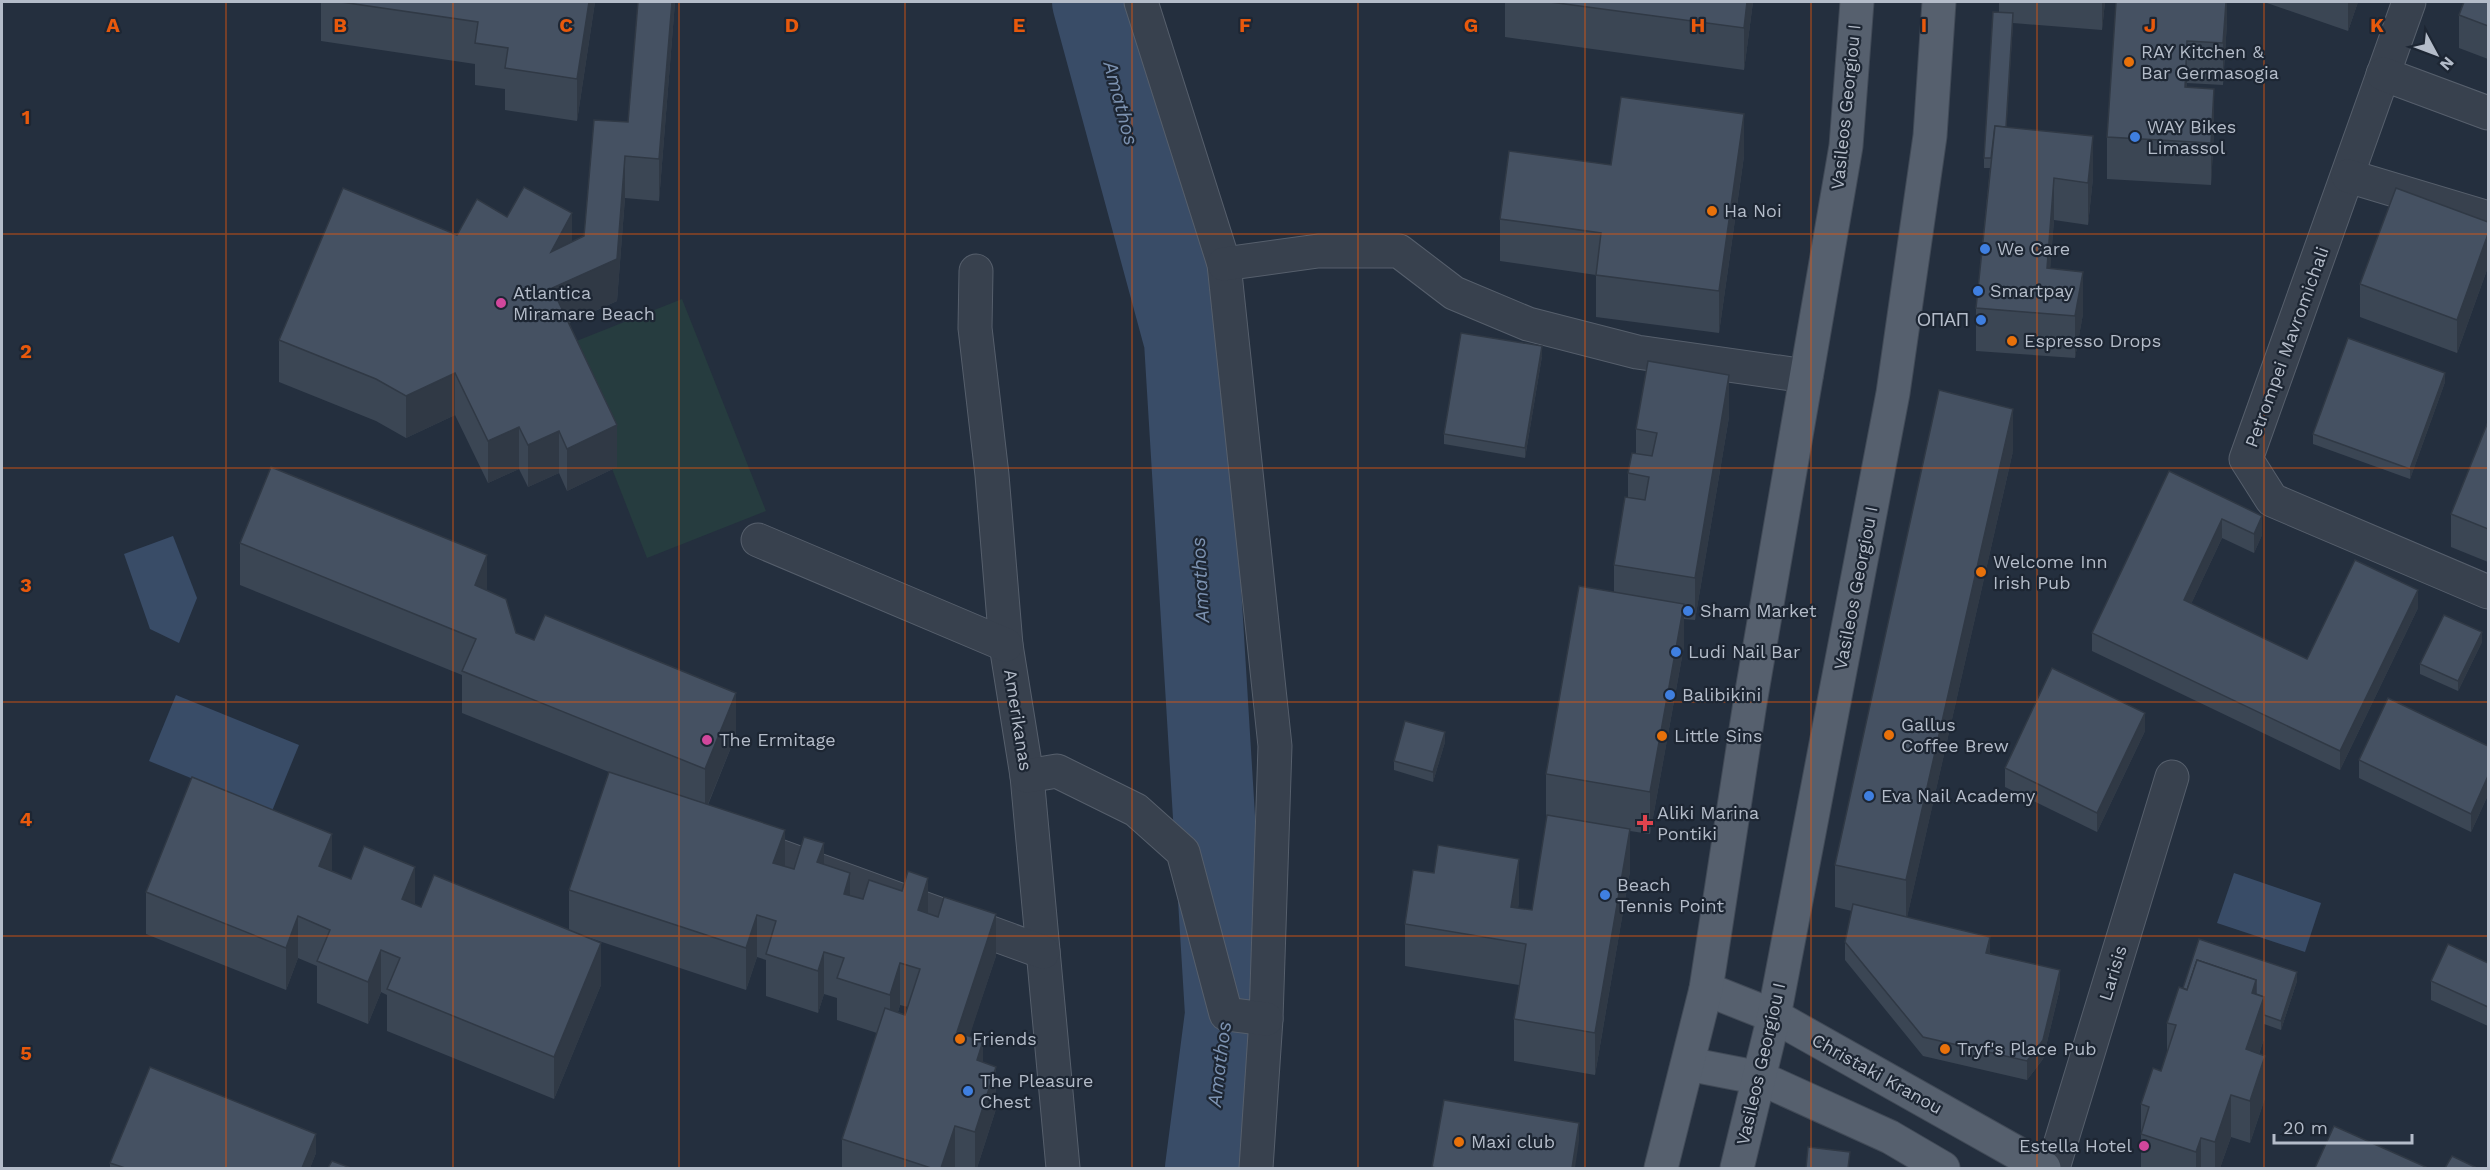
<svg xmlns="http://www.w3.org/2000/svg" width="2490" height="1170" viewBox="0 0 2490 1170" font-family="'Work Sans',sans-serif">
<rect width="100%" height="100%" fill="#242f3e"/>
<path fill="#263c3f" d="M682,299L766,511L647,558L564,346Z"/>
<g fill="#394c67">
<path d="M173,536L197,598L179,643L150,629L124,554Z"/>
<path d="M176,695L299,745L272,811L149,761Z"/>
<path d="M2234,873L2321,903L2305,952L2217,923Z"/>
</g>
<g fill="none" stroke-linecap="round" stroke-linejoin="round">
<path stroke="#394c67" stroke-width="82" d="M1093,2L1185,341L1226,1014L1206,1168"/>
<defs>
<g id="minor">
<path d="M1141,2L1224,264L1275,746L1266,1019L1256,1168"/>
<path d="M2409,2L2246,459L2272,500L2488,592"/>
<path d="M2383,74L2488,113"/>
<path d="M2348,176L2488,218"/>
<path d="M1224,264L1318,251H1399L1454,293L1528,324L1637,352L1806,376"/>
<path d="M976,271L975,328L992,475L1006,645L1027,776L1063,1168"/>
<path d="M758,540L1006,645"/>
<path d="M1027,776L1057,771L1136,810L1183,852L1226,1014L1266,1019"/>
<path d="M743,843L1043,952"/>
<path d="M2053,1168L2172,777"/>
</g>
<g id="major">
<path d="M1706,989L1774,1016L2044,1168"/>
<path d="M1688,1064L1760,1078L1890,1137L1943,1168"/>
<path d="M1661,1168L1706,989L1750,703L1846,146L1857,2"/>
<path d="M1737,1168L1774,1016L1893,393L1930,136L1939,2"/>
</g>
</defs>
<use href="#minor" stroke="#565f6c" stroke-width="35"/>
<use href="#major" stroke="#414a57" stroke-width="35"/>
<use href="#minor" stroke="#38414e" stroke-width="33"/>
<use href="#major" stroke="#56606e" stroke-width="33"/>
</g>
<g fill="#3b4654" fill-rule="evenodd">
<path d="M321,2H595L577,121L505,110V89L475,85V64L321,41Z"/>
<path d="M638,2H675L659,201L625,198L617,301L569,323L617,467L567,491L559,473L528,487L519,469L488,483L455,415L406,438L376,421L279,382V340L457,235L507,217L572,242L584,236L628,122Z"/>
<path d="M1505,2H1753L1744,70L1505,37Z"/>
<path d="M1999,2H2105L2102,30L2013,23L2006,127L2093,178L2088,225L2054,220L2050,269L2083,314L2075,358L1976,351V308L1990,168H1984V158L1999,12Z"/>
<path d="M2116,2H2227V22L2223,85L2187,83V87L2214,131L2211,185L2107,179V137Z"/>
<path d="M2264,2H2358L2348,31Z"/>
<path d="M2488,2V59L2459,48V15Z"/>
<path d="M1744,156L1719,333L1596,317V275L1500,261V219L1611,165Z"/>
<path d="M2488,222V267L2457,353L2360,317V284Z"/>
<path d="M1542,356L1525,458L1444,444V434Z"/>
<path d="M2445,382L2410,479L2313,444V434Z"/>
<path d="M1729,417L1695,620L1684,619V646L1650,834L1630,831V871L1595,1075L1514,1061V1019L1519,985L1405,966V924L1519,901L1518,908L1532,910L1547,817L1546,816V774L1614,592V565L1628,497V473L1636,454V429Z"/>
<path d="M2488,422V562L2451,547V514Z"/>
<path d="M2013,451L1907,917L1990,953L2060,988L2043,1059L2027,1080L1923,1056L1845,960V942L1852,911L1835,907V865Z"/>
<path d="M2169,471L2262,535L2254,553L2222,538L2191,604L2307,659L2418,608L2340,770L2092,651V633Z"/>
<path d="M240,543L487,591L516,633L736,735L708,805L785,866L794,869L824,865L850,896L928,914L996,956L969,1036L983,1063L996,1109L977,1168H842V1139L877,1033L837,1020V998L824,994L818,1013L766,996V960L757,957L746,990L590,938L601,985L554,1099L387,1031V995L381,992L368,1024L317,1003V966L298,958L286,990L146,934V892L332,871L421,907L569,930V890L609,772L462,713V675L240,585ZM900,1005L908,1007L905,1015L898,1012Z"/>
<path d="M2482,642L2458,691L2420,674V664Z"/>
<path d="M2145,731L2097,832L2005,787V768Z"/>
<path d="M1445,742L1433,782L1394,770V761Z"/>
<path d="M2488,746V795L2471,832L2359,778V760Z"/>
<path d="M2488,963V1026L2431,1000V981Z"/>
<path d="M2297,981L2281,1030L2264,1024V1039L2259,1054L2265,1098L2250,1143L2231,1137L2220,1168H2141V1104L2161,1071L2167,1052V1023L2183,988Z"/>
<path d="M316,1153L310,1168H110V1163Z"/>
</g>
<g fill="#303945">
<path d="M589,2H595L577,121V79Z"/>
<path d="M672,2H675L659,201V159Z"/>
<path d="M1747,2H1753L1744,70V28Z"/>
<path d="M2102,2H2105L2102,30Z"/>
<path d="M2226,2H2227V22L2223,85V43Z"/>
<path d="M2348,2H2358L2348,31Z"/>
<path d="M2013,13V23L2004,169V159Z"/>
<path d="M2187,41V83L2185,129V87Z"/>
<path d="M2214,89V131L2211,185V143Z"/>
<path d="M1744,114V156L1719,333V291Z"/>
<path d="M2093,136V178L2088,225V183Z"/>
<path d="M625,156V198L617,301L552,330L551,252L572,213V255L617,259Z"/>
<path d="M2054,178V220L2047,311V268Z"/>
<path d="M2488,234V267L2457,353V320Z"/>
<path d="M2083,272V314L2075,358V316Z"/>
<path d="M1542,346V356L1525,458V448Z"/>
<path d="M455,373V415L406,438V396Z"/>
<path d="M2445,373V382L2410,479V469Z"/>
<path d="M1729,375V417L1695,620V578Z"/>
<path d="M2013,409V451L1906,922V880Z"/>
<path d="M617,425V467L567,491V449Z"/>
<path d="M519,427V469L488,483V441Z"/>
<path d="M559,431V473L528,487V445Z"/>
<path d="M2262,516V535L2254,553V534Z"/>
<path d="M2222,519V538L2184,619V600Z"/>
<path d="M487,555V597L475,585Z"/>
<path d="M2418,590V608L2340,770V751Z"/>
<path d="M1684,604V646L1650,834V792Z"/>
<path d="M2482,632V642L2458,691V681Z"/>
<path d="M736,693V735L705,811V769Z"/>
<path d="M2145,713V731L2097,832V813Z"/>
<path d="M1445,732V742L1433,782V772Z"/>
<path d="M2488,776V795L2471,832V814Z"/>
<path d="M1630,829V871L1595,1075V1033Z"/>
<path d="M785,830V872L773,863Z"/>
<path d="M332,834V876L319,866Z"/>
<path d="M824,843V885L817,862Z"/>
<path d="M1519,859V901L1513,942L1511,907Z"/>
<path d="M415,867V909L402,899Z"/>
<path d="M850,873V915L844,894Z"/>
<path d="M928,878V920L918,910Z"/>
<path d="M996,914V956L957,1074V1032Z"/>
<path d="M757,915V957L746,990V948Z"/>
<path d="M298,916V958L286,990V948Z"/>
<path d="M1990,937V955L1986,953Z"/>
<path d="M601,943V985L554,1099V1057Z"/>
<path d="M381,950V992L368,1024V982Z"/>
<path d="M824,952V994L818,1013V971Z"/>
<path d="M900,963V1005L890,1037V995Z"/>
<path d="M2060,970V988L2043,1059L2027,1080V1061Z"/>
<path d="M2297,972V981L2281,1030V1021Z"/>
<path d="M2256,980L2264,997V1039L2246,1091V1049L2252,993Z"/>
<path d="M983,1041V1083L977,1060Z"/>
<path d="M2265,1056V1098L2250,1143V1101Z"/>
<path d="M996,1067V1109L977,1168H975V1132Z"/>
<path d="M2231,1095V1137L2220,1168H2215V1142Z"/>
<path d="M1579,1123V1141L1575,1168H1572Z"/>
<path d="M955,1126V1168H941Z"/>
<path d="M316,1134V1153L310,1168H302Z"/>
<path d="M2201,1138V1168H2196V1152Z"/>
</g>
<g fill="#455162" stroke="#303945" stroke-width="1.5">
<path d="M341,2H589L577,79L505,68L508,48L475,43L478,22Z"/>
<path d="M638,2H672L659,159L625,156L617,259L552,288L617,425L567,449L559,431L528,445L519,427L488,441L455,373L406,396L376,379L279,340L343,188L457,235L477,199L507,217L524,187L572,213L551,252L584,236L594,120L628,122Z"/>
<path d="M1550,2H1747L1744,28Z"/>
<path d="M2116,2H2226L2223,43L2187,41L2185,87L2214,89L2211,143L2107,137Z"/>
<path d="M2464,2H2488V26L2459,15Z"/>
<path d="M1993,12L2013,13L2006,127L1995,126L1991,158H1984Z"/>
<path d="M1621,97L1744,114L1719,291L1596,275L1601,233L1500,219L1509,151L1611,165Z"/>
<path d="M1995,126L2093,136L2088,183L2054,178L2047,268L2083,272L2075,316L1976,308Z"/>
<path d="M2396,188L2488,222V234L2457,320L2360,284Z"/>
<path d="M1461,333L1542,346L1525,448L1444,434Z"/>
<path d="M2348,338L2445,373L2410,469L2313,434Z"/>
<path d="M1648,361L1729,375L1695,578L1614,565L1625,497L1645,500L1649,477L1628,473L1632,453L1652,456L1657,433L1636,429Z"/>
<path d="M1939,390L2013,409L1906,880L1835,865Z"/>
<path d="M2488,422V529L2451,514Z"/>
<path d="M271,467L487,555L475,585L506,599L516,633L534,640L545,615L736,693L705,769L462,671L476,639L240,543Z"/>
<path d="M2169,471L2262,516L2254,534L2222,519L2184,600L2307,659L2355,560L2418,590L2340,751L2092,633Z"/>
<path d="M1579,586L1684,604L1650,792L1546,774Z"/>
<path d="M2444,615L2482,632L2458,681L2420,664Z"/>
<path d="M2052,668L2145,713L2097,813L2005,768Z"/>
<path d="M2388,698L2488,746V776L2471,814L2359,760Z"/>
<path d="M1405,721L1445,732L1433,772L1394,761Z"/>
<path d="M609,772L785,830L773,863L794,869L804,837L824,843L817,862L850,873L844,894L863,899L869,880L902,891L908,871L928,878L918,910L938,917L944,897L996,914L957,1032L983,1041L977,1060L996,1067L975,1132L955,1126L941,1168H931L842,1139L885,1008L905,1015L920,969L900,963L890,995L837,978L844,958L824,952L818,971L766,954L776,921L757,915L746,948L569,890Z"/>
<path d="M192,777L332,834L319,866L351,879L364,846L415,867L402,899L421,907L434,875L601,943L554,1057L387,989L400,958L381,950L368,982L317,961L330,930L298,916L286,948L146,892Z"/>
<path d="M1547,815L1630,829L1595,1033L1514,1019L1526,944L1405,924L1413,870L1434,873L1438,845L1519,859L1511,907L1532,910Z"/>
<path d="M1853,904L1990,937L1986,953L2060,970L2043,1040L2027,1061L1923,1037L1845,942Z"/>
<path d="M2199,939L2297,972L2281,1021L2264,1015V997L2256,994V980L2197,960L2187,990L2183,988Z"/>
<path d="M2448,944L2488,963V1007L2431,981Z"/>
<path d="M2197,960L2256,980L2252,993L2264,997L2246,1049L2265,1056L2250,1101L2231,1095L2215,1142L2201,1138L2196,1152L2141,1134L2149,1107L2141,1104L2153,1068L2161,1071L2176,1025L2167,1023L2179,987L2187,990Z"/>
<path d="M150,1067L316,1134L302,1168H125L110,1163Z"/>
<path d="M1444,1100L1579,1123L1572,1168H1436L1432,1167Z"/>
<path d="M2334,1126L2428,1168H2315Z"/>
<path d="M1808,1147L1850,1152L1848,1168H1806Z"/>
<path d="M2452,1156L2477,1168H2445Z"/>
<path d="M332,1161L351,1168H328Z"/>
</g>
<path fill="none" stroke="#e8590c" stroke-width="1.5" stroke-opacity="0.55" d="M226,2V1168M453,2V1168M679,2V1168M905,2V1168M1132,2V1168M1358,2V1168M1585,2V1168M1811,2V1168M2037,2V1168M2264,2V1168M2,234H2488M2,468H2488M2,702H2488M2,936H2488"/>
<g fill="#e8710a" stroke="#1d2633" stroke-width="2">
<circle cx="2129" cy="62" r="6"/>
<circle cx="1712" cy="211" r="6"/>
<circle cx="2012" cy="341" r="6"/>
<circle cx="1981" cy="572" r="6"/>
<circle cx="1889" cy="735" r="6"/>
<circle cx="1662" cy="736" r="6"/>
<circle cx="960" cy="1039" r="6"/>
<circle cx="1945" cy="1049" r="6"/>
<circle cx="1459" cy="1142" r="6"/>
</g>
<g fill="#3f7fe0" stroke="#1d2633" stroke-width="2">
<circle cx="2135" cy="137" r="6"/>
<circle cx="1985" cy="249" r="6"/>
<circle cx="1978" cy="291" r="6"/>
<circle cx="1981" cy="320" r="6"/>
<circle cx="1688" cy="611" r="6"/>
<circle cx="1676" cy="652" r="6"/>
<circle cx="1670" cy="695" r="6"/>
<circle cx="1869" cy="796" r="6"/>
<circle cx="1605" cy="895" r="6"/>
<circle cx="968" cy="1091" r="6"/>
</g>
<g fill="#d1479c" stroke="#1d2633" stroke-width="2">
<circle cx="501" cy="303" r="6"/>
<circle cx="707" cy="740" r="6"/>
<circle cx="2144" cy="1146" r="6"/>
</g>
<path fill="#e0444e" stroke="#1d2633" stroke-width="2" d="M1642 814h6v6h6v6h-6v6h-6v-6h-6v-6h6z"/>
<g text-anchor="middle" stroke-width="4.5" stroke-linejoin="round" paint-order="stroke">
<g font-size="18" fill="#b4bcc9" stroke="#1d2633" text-anchor="start">
<text x="2141" y="58">RAY Kitchen &amp;<tspan x="2141" dy="21">Bar Germasogia</tspan></text>
<text x="2147" y="133">WAY Bikes<tspan x="2147" dy="21">Limassol</tspan></text>
<text x="1724" y="217">Ha Noi</text>
<text x="1997" y="255">We Care</text>
<text x="1990" y="297">Smartpay</text>
<text x="513" y="299">Atlantica<tspan x="513" dy="21">Miramare Beach</tspan></text>
<text x="1969" y="326" text-anchor="end">ΟΠΑΠ</text>
<text x="2024" y="347">Espresso Drops</text>
<text x="1993" y="568">Welcome Inn<tspan x="1993" dy="21">Irish Pub</tspan></text>
<text x="1700" y="617">Sham Market</text>
<text x="1688" y="658">Ludi Nail Bar</text>
<text x="1682" y="701">Balibikini</text>
<text x="1901" y="731">Gallus<tspan x="1901" dy="21">Coffee Brew</tspan></text>
<text x="1674" y="742">Little Sins</text>
<text x="719" y="746">The Ermitage</text>
<text x="1881" y="802">Eva Nail Academy</text>
<text x="1657" y="819">Aliki Marina<tspan x="1657" dy="21">Pontiki</tspan></text>
<text x="1617" y="891">Beach<tspan x="1617" dy="21">Tennis Point</tspan></text>
<text x="972" y="1045">Friends</text>
<text x="1957" y="1055">Tryf's Place Pub</text>
<text x="980" y="1087">The Pleasure<tspan x="980" dy="21">Chest</tspan></text>
<text x="1471" y="1148">Maxi club</text>
<text x="2132" y="1152" text-anchor="end">Estella Hotel</text>
</g>
<g font-size="18" fill="#b4bcc9" stroke="#1d2633">
<text transform="translate(1846 107) rotate(-84)" y="6">Vasileos Georgiou I</text>
<text transform="translate(2287 347) rotate(-70)" y="6">Petrompei Mavromichali</text>
<text transform="translate(1856 588) rotate(-79)" y="6">Vasileos Georgiou I</text>
<text transform="translate(1018 720) rotate(81)" y="6">Amerikanas</text>
<text transform="translate(2113 973) rotate(-73)" y="6">Larisis</text>
<text transform="translate(1761 1064) rotate(-77)" y="6">Vasileos Georgiou I</text>
<text transform="translate(1877 1074) rotate(29)" y="6">Christaki Kranou</text>
</g>
<g font-size="20" font-style="italic" fill="#7c92b1" stroke="#1d2633">
<text transform="translate(1121 103) rotate(75)" y="7">Amathos</text>
<text transform="translate(1200 580) rotate(-93)" y="7">Amathos</text>
<text transform="translate(1219 1064) rotate(-83)" y="7">Amathos</text>
</g>
</g>
<g font-size="20" text-anchor="middle" font-weight="bold" fill="#e8590c" stroke="#1d2633" stroke-width="4.5" stroke-linejoin="round" paint-order="stroke">
<text x="113" y="32">A</text>
<text x="340" y="32">B</text>
<text x="566" y="32">C</text>
<text x="792" y="32">D</text>
<text x="1019" y="32">E</text>
<text x="1245" y="32">F</text>
<text x="1471" y="32">G</text>
<text x="1698" y="32">H</text>
<text x="1924" y="32">I</text>
<text x="2150" y="32">J</text>
<text x="2377" y="32">K</text>
<text x="26" y="124">1</text>
<text x="26" y="358">2</text>
<text x="26" y="592">3</text>
<text x="26" y="826">4</text>
<text x="26" y="1060">5</text>
</g>
<rect width="2490" height="1170" fill="none" stroke="#b4bcc9" stroke-width="6"/>
<g transform="translate(2436 54) rotate(131)" stroke="#1d2633" stroke-width="4.5" paint-order="stroke">
<path d="M0-4.5L10 22L0 15L-10 22Z" fill="#b4bcc9"/>
<text y="-9" font-size="16" font-weight="bold" text-anchor="middle" fill="#b4bcc9">N</text>
</g>
<path d="M2274 1134v9h138v-9" fill="none" stroke="#b4bcc9" stroke-width="3"/>
<text x="2283" y="1134" font-size="18" fill="#b4bcc9" stroke="#1d2633" stroke-width="4.5" paint-order="stroke">20 m</text>
</svg>
